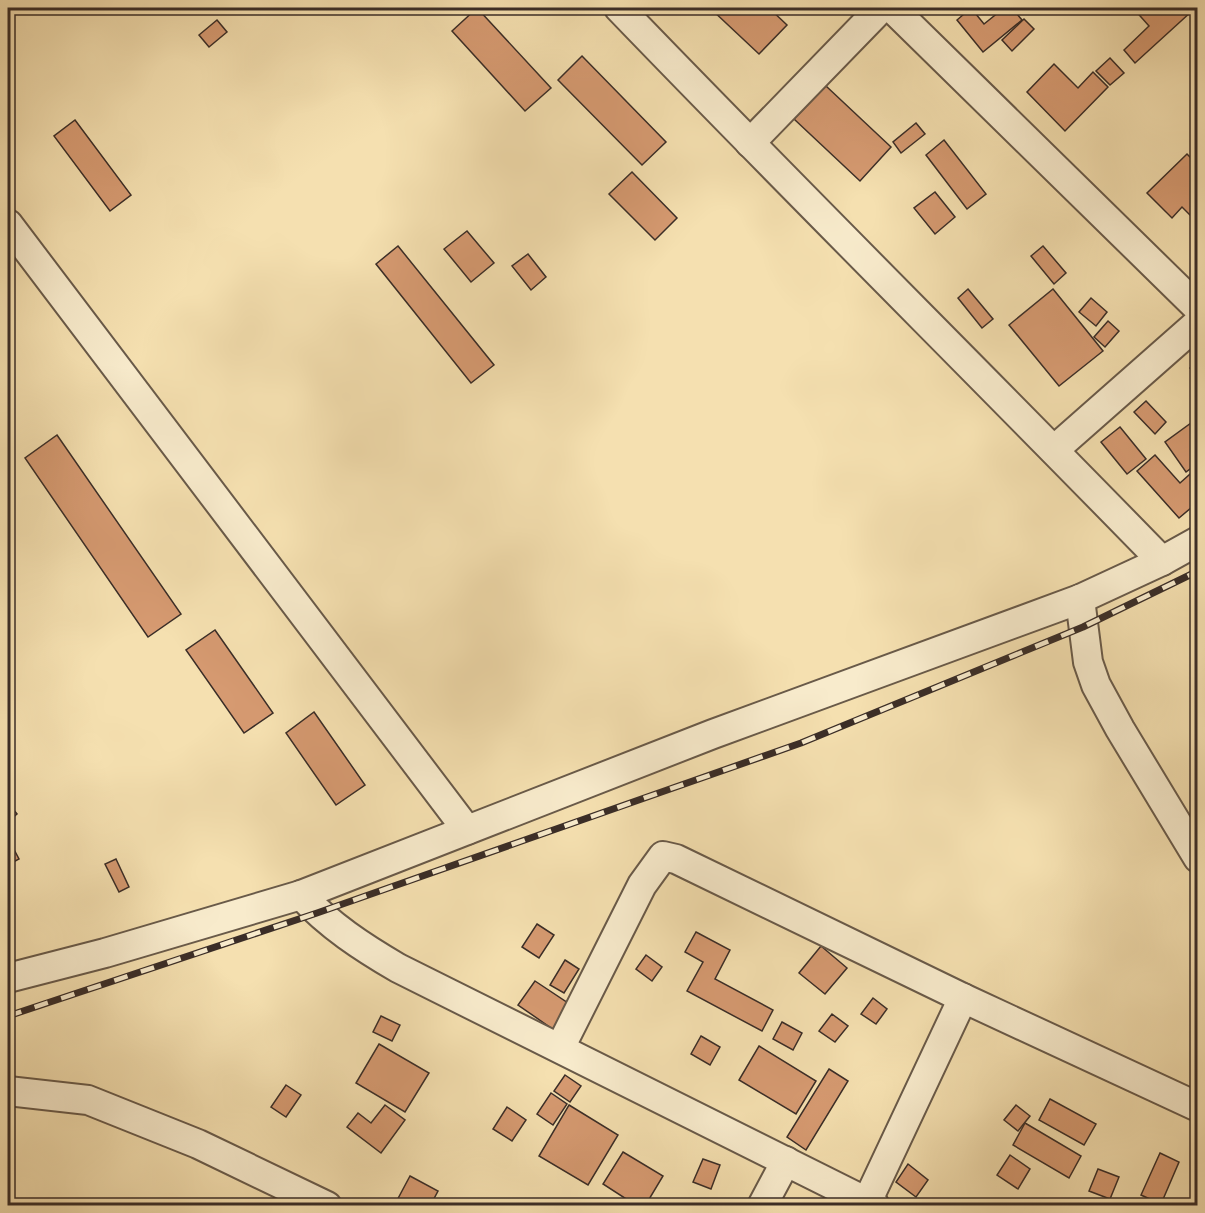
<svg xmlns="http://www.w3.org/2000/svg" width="1205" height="1213" viewBox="0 0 1205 1213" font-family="Vollkorn,serif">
<rect width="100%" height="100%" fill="#f5e0b0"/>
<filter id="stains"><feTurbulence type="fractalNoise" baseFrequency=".00333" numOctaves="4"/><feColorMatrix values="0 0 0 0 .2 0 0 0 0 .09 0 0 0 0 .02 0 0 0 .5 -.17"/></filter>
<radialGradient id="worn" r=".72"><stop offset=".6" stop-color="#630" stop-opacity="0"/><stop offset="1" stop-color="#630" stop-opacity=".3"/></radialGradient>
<g fill="#d69a71" stroke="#3a2d27" stroke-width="1.5">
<path d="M477,8L551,88L525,111L452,31Z"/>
<path d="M710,8H769L787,25L759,54Z"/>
<path d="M971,8L984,24L1004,8H1012L1022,20L983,52L957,20Z"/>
<path d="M1133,8H1189L1192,11L1135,63L1124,50L1149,26Z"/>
<path d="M1024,19L1034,29L1012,51L1002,40Z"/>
<path d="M217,20L227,32L209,47L199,35Z"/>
<path d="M582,56L666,142L642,165L558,80Z"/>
<path d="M1110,58L1124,73L1110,85L1096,71Z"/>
<path d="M1054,64L1078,88L1093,72L1108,87L1065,131L1027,92Z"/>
<path d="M826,86L891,147L860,181L794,119Z"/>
<path d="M75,120L131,195L110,211L54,136Z"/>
<path d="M916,123L925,134L901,153L893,142Z"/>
<path d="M944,140L986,194L967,209L926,155Z"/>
<path d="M1187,154L1198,165V223L1182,207L1172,218L1147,193Z"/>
<path d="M632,172L677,218L655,240L609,194Z"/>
<path d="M935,192L955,217L935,234L914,208Z"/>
<path d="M467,231L494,263L471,282L444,249Z"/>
<path d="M398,246L494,365L471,383L376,264Z"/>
<path d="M1043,246L1066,273L1054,284L1031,256Z"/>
<path d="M528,254L546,277L531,290L512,266Z"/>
<path d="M968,289L993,319L982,328L958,298Z"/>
<path d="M1053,289L1103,351L1059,386L1009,325Z"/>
<path d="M1091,298L1107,312L1096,326L1079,312Z"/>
<path d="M1108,321L1119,331L1105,347L1094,337Z"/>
<path d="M1198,361V376L1190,368Z"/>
<path d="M1146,401L1166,422L1155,434L1134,412Z"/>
<path d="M1191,423L1198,432V463L1186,472L1165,442Z"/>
<path d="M1120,427L1146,459L1127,474L1101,442Z"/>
<path d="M57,435L181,614L148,637L25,458Z"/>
<path d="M1155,455L1180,483L1198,467V502L1179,518L1137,471Z"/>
<path d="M215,630L273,713L244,733L186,650Z"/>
<path d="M314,712L365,785L336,805L286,733Z"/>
<path d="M8,803L17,814L8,822Z"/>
<path d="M10,842L19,859L8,865V844Z"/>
<path d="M116,859L129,887L119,892L105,864Z"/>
<path d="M537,924L554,935L539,958L522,947Z"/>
<path d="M696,932L730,950L715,979L773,1010L762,1031L687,991L703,962L685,952Z"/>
<path d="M821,946L847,968L825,994L799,973Z"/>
<path d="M646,955L662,967L652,981L636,969Z"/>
<path d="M565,960L579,969L564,993L550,985Z"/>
<path d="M535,981L571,1005L554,1030L518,1005Z"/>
<path d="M873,998L887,1009L876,1024L861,1014Z"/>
<path d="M832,1014L848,1026L835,1042L819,1031Z"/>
<path d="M381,1016L400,1025L392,1041L373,1032Z"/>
<path d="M782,1022L802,1033L793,1050L773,1039Z"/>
<path d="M701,1036L720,1047L710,1065L691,1054Z"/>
<path d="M379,1044L429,1073L405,1112L356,1083Z"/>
<path d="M759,1046L816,1081L796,1114L739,1080Z"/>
<path d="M829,1069L848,1081L806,1150L787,1137Z"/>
<path d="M565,1075L581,1086L570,1102L554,1091Z"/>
<path d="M286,1085L301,1095L286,1117L271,1107Z"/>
<path d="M551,1093L567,1104L553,1125L537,1114Z"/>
<path d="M1050,1099L1096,1124L1084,1145L1039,1120Z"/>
<path d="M385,1105L405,1120L381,1153L347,1127L358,1113L371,1123Z"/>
<path d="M569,1105L618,1135L588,1185L539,1156Z"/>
<path d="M1016,1105L1030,1116L1018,1131L1004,1120Z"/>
<path d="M507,1107L526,1120L512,1141L493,1129Z"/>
<path d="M1025,1123L1081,1156L1069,1178L1013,1145Z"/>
<path d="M623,1152L663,1176L645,1206H637L603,1184Z"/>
<path d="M1160,1153L1179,1162L1161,1204L1141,1195Z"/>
<path d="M1010,1155L1030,1169L1018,1189L997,1175Z"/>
<path d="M703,1159L720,1165L711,1189L693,1182Z"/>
<path d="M908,1164L928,1180L916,1197L896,1182Z"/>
<path d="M1098,1169L1119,1177L1110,1199L1089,1191Z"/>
<path d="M410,1176L438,1191L430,1206H394Z"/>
</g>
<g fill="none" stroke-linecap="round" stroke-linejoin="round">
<defs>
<g id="street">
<path d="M619,8C798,194 982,376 1162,561"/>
<path d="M892,8L1198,308"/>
<path d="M750,143L881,8"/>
<path d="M8,224L467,830"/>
<path d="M1054,450L1198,323"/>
<path d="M1080,599L1088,662L1096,685L1120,729L1198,858"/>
<path d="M301,895C330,926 362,947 398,968L875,1206"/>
<path d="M8,978L105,953L301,895L713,734L1080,599L1162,561L1198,541"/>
<path d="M560,1048L642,885L663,856L676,859L963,998L1198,1107"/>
<path d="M8,1091L88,1100L198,1144L327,1206"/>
<path d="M867,1202L963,998"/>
<path d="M762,1206L786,1161"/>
</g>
</defs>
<use href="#street" stroke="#695a49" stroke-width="32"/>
<use href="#street" stroke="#f8ebcc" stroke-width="28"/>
<defs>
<path id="rail" d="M8,1016L317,913L801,743L1083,627L1198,571"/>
</defs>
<use href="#rail" stroke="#3a2d27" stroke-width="7"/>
<use href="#rail" stroke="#f8ebcc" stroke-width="4.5" stroke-dasharray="14" stroke-linecap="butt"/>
</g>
<rect width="1205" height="1213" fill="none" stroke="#f5e0b0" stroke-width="30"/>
<rect x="9" y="9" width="1187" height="1195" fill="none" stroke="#3a2d27" stroke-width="3"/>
<rect x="15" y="15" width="1175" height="1183" fill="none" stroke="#3a2d27" stroke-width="1.5"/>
<rect width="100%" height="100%" filter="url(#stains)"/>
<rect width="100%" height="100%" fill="url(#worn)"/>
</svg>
